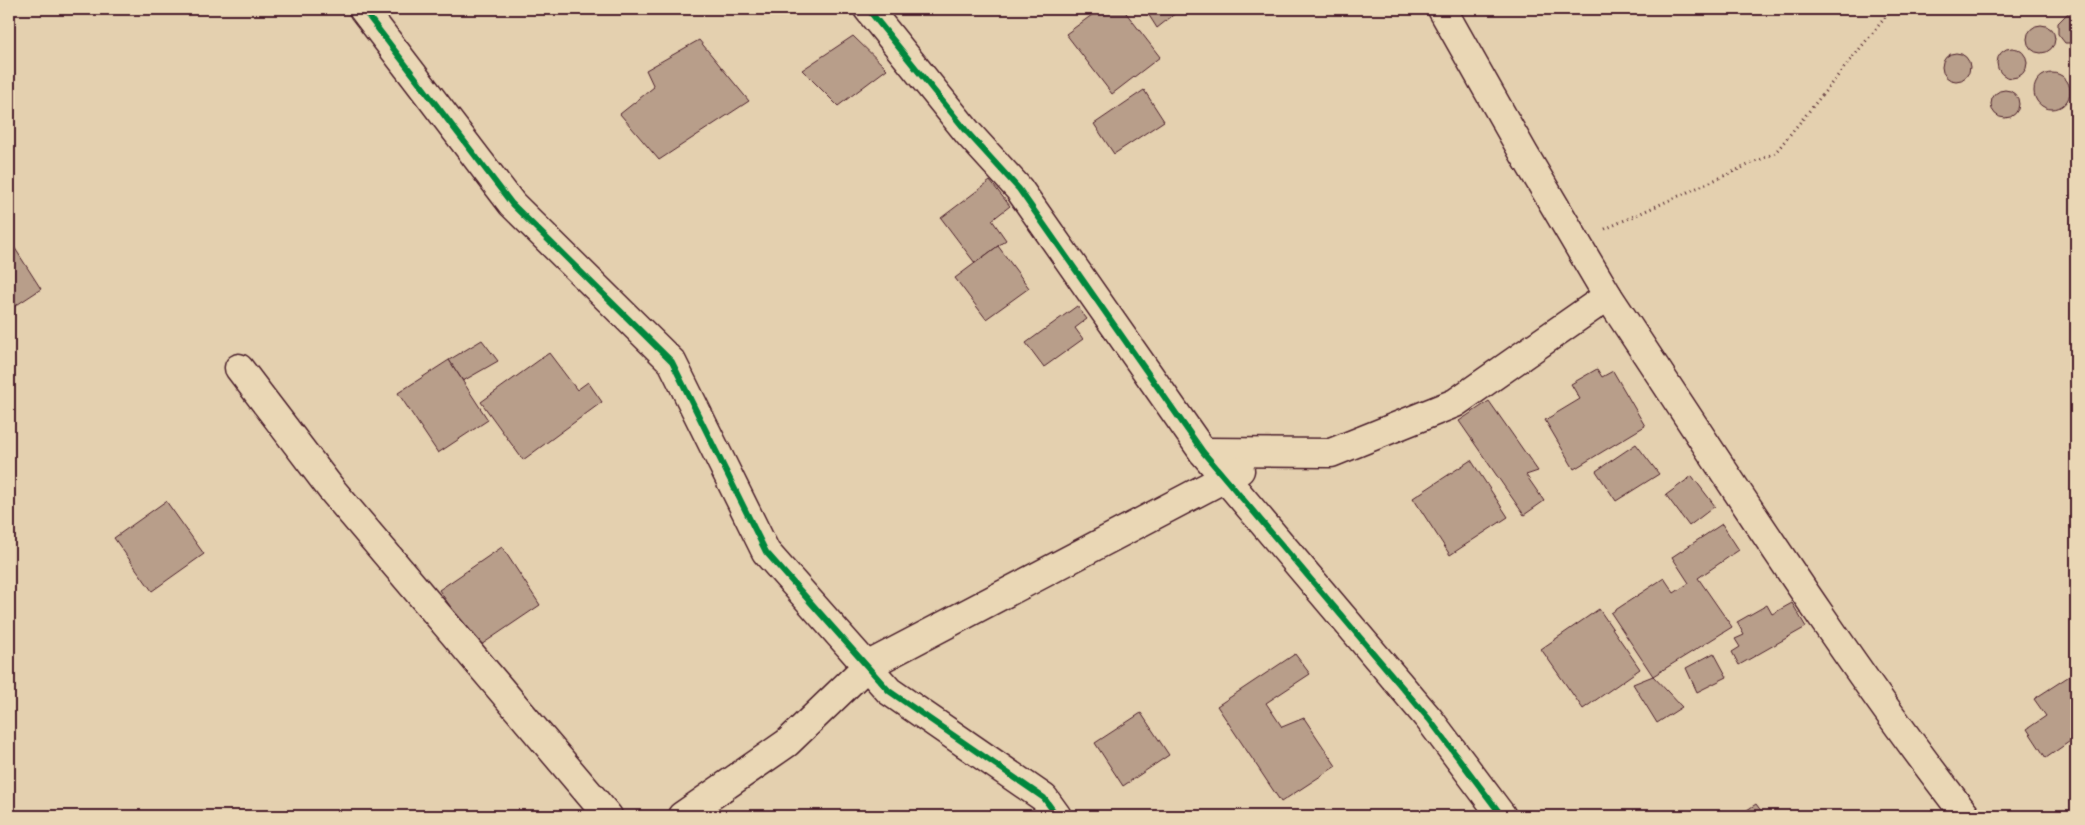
<svg xmlns="http://www.w3.org/2000/svg" width="2085" height="825" viewBox="0 0 2085 825" font-family="Dekko,sans-serif">
<rect width="100%" height="100%" fill="#e4d0af"/>
<filter id="ink" filterUnits="userSpaceOnUse"><feTurbulence type="fractalNoise" baseFrequency=".02" numOctaves="2"/><feDisplacementMap in="SourceGraphic" scale="10" xChannelSelector="R" yChannelSelector="G"/><feConvolveMatrix kernelMatrix="1 2 1 2 8 2 1 2 1" color-interpolation-filters="sRGB"/></filter>
<g filter="url(#ink)">
<g fill="#b89e8a" stroke="#4a1f2b">
<path d="M1100,9H1123L1160,57L1112,94L1066,34Z"/>
<path d="M1145,9H1181L1157,28Z"/>
<path d="M2067,14L2076,15V43H2065L2058,34V23Z"/>
<circle cx="2041" cy="39" r="14"/>
<path d="M853,36L887,69L838,106L802,70Z"/>
<path d="M699,40L749,101L659,160L620,114L654,87L646,70Z"/>
<circle cx="2012" cy="63" r="15"/>
<circle cx="1956" cy="67" r="14"/>
<circle cx="2052" cy="91" r="18"/>
<circle cx="2005" cy="104" r="14"/>
<path d="M1144,90L1164,121L1114,154L1094,124Z"/>
<path d="M990,181L1010,206L992,220L1006,240L975,263L941,218Z"/>
<path d="M9,239L41,289L9,310Z"/>
<path d="M998,246L1029,288L986,319L955,278Z"/>
<path d="M1077,306L1087,319L1075,328L1083,339L1044,367L1026,343Z"/>
<path d="M482,340L498,361L463,381L449,360Z"/>
<path d="M549,353L577,390L588,382L602,402L523,460L481,402Z"/>
<path d="M449,360L488,420L438,453L398,393Z"/>
<path d="M1597,369L1602,377L1613,371L1645,426L1574,469L1545,420L1580,399L1571,384Z"/>
<path d="M1489,401L1538,471L1526,475L1544,501L1524,515L1459,421Z"/>
<path d="M1636,444L1659,474L1616,501L1596,471Z"/>
<path d="M1471,460L1508,517L1450,555L1413,498Z"/>
<path d="M1692,476L1715,506L1689,526L1666,495Z"/>
<path d="M166,501L204,554L152,591L114,538Z"/>
<path d="M1722,524L1739,550L1698,578L1732,627L1653,676L1611,613L1664,578L1674,593L1689,583L1672,557Z"/>
<path d="M502,547L540,605L478,647L439,590Z"/>
<path d="M1792,603L1806,627L1739,665L1732,652L1740,647L1735,639L1744,635L1737,622L1767,605L1772,614Z"/>
<path d="M1599,609L1640,669L1583,709L1541,649Z"/>
<path d="M1714,653L1727,677L1697,692L1686,668Z"/>
<path d="M1295,654L1310,674L1266,703L1282,727L1304,718L1336,766L1281,802L1217,706Z"/>
<path d="M2074,673L2076,675V737L2046,758L2027,729L2046,716L2034,699Z"/>
<path d="M1653,676L1682,707L1657,723L1633,684Z"/>
<path d="M1141,713L1169,755L1123,786L1095,743Z"/>
<path d="M1756,804L1765,816H1738Z"/>
</g>
<g fill="none" stroke-linecap="round" stroke-linejoin="round">
<defs>
<g id="minor">
<path d="M363,9L512,204L672,362L766,552L889,691L1044,798L1057,816"/>
<path d="M868,9L968,133L1019,189L1203,452L1429,719L1502,816"/>
<path d="M1608,296C1724,470 1838,651 1966,816"/>
<path d="M239,368L332,490L608,816"/>
<path d="M1203,452L1331,453L1455,403L1608,296L1524,154L1442,9"/>
<path d="M682,816L787,743L867,666L1240,470"/>
</g>
</defs>
<use href="#minor" stroke="#4a1f2b" stroke-width="31"/>
<path stroke="#4a1f2b" stroke-width="3" stroke-dasharray="1 4" stroke-linecap="butt" d="M1605,229L1775,153L1892,9"/>
<use href="#minor" stroke="#ead7b5" stroke-width="28"/>
<defs>
<g id="cycleway">
<path d="M363,9L512,204L672,362L766,552L889,691L1044,798L1057,816"/>
<path d="M868,9L968,133L1019,189L1203,452L1429,719L1502,816"/>
</g>
</defs>
<use href="#cycleway" stroke="#ead7b5" stroke-width="9"/>
<use href="#cycleway" stroke="#00873e" stroke-width="6"/>
</g>
</g>
<rect width="2085" height="825" fill="none" stroke="#ead7b5" stroke-width="30"/>
<rect x="15" y="15" width="2055" height="795" fill="none" stroke="#4a1f2b" stroke-width="2" filter="url(#ink)"/>
</svg>
